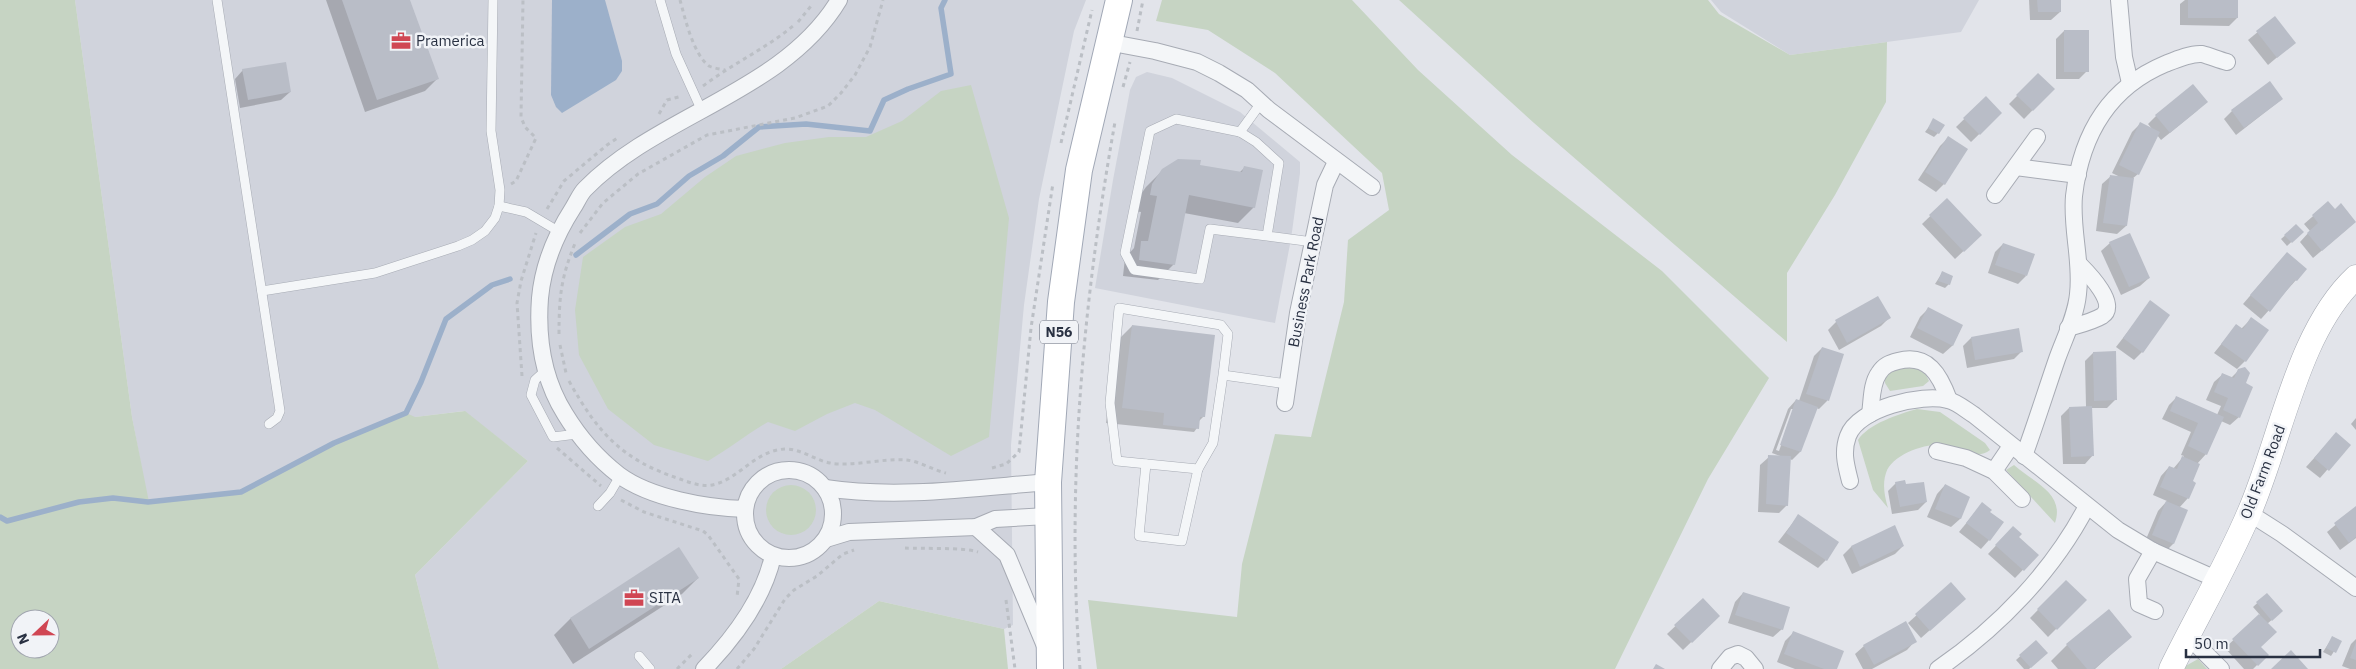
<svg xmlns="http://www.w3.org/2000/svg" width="2356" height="669" viewBox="0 0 2356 669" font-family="'IBM Plex Sans',sans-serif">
<rect width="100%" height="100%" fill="#e2e4ea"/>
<g fill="#d0d3dc">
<path d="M75,0H1086L1074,31L1039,199L1024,305L1011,445L1013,625L1004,629L879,601L781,669H439L415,575L528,461L464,411L415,417L285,470L241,492L148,502L132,417Z"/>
<path d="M1711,0H1979L1961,32L1790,55L1721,12Z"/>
<path d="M1147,72L1172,78L1240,112L1300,162V173L1291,239L1275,323L1095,288L1113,180L1130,90L1136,77Z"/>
</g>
<g fill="#c6d4c3" fill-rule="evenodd">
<path d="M0,0H75L132,417L149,502L241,492L334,443L406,413L415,417L465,411L528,461L415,575L439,669H0ZM20,619H50V649H20Z"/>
<path d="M1162,0H1352L1418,70L1512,155L1662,271L1769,378L1708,479L1615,669H1097L1088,600L1237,617L1242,564L1275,434L1311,437L1344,302L1348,240L1389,210L1382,173L1275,73L1208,30L1156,21Z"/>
<path d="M1399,0H1708L1719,14L1790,55L1887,42L1886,102L1835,195L1787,273V342L1534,123Z"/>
<path d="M971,85L1009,218L989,437L951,456L875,410L855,403L827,414L795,431L768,422C747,434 729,449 708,461L654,445L608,409L579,355L575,310L583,257L625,227L661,214L705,177L736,156L785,143L829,137H866L902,121L941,91Z"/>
<path d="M1892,367L1923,369L1929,381L1923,386L1890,391L1885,383V375Z"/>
<path d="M1917,409L1940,412L1985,443L1990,450C1976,461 1962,447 1946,445C1928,442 1892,454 1886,473C1882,484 1885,498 1888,508L1873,490L1858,440C1868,424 1899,414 1917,409Z"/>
<path d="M2014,465C2034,483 2065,493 2055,523L2006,470Z"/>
<circle cx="791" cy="510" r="25"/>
<path d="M879,601L1004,629L1008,669H781Z"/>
<path d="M2198,659L2207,669H2182V668Z"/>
</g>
<path fill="#9cb0ca" d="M552,0H605L622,61V71L616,80L562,113L556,107L551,95Z"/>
<g fill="#0003" fill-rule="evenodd">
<path d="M326,0H409L437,79L425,91L365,112Z"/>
<path d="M2029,0H2059L2060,12L2051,20H2030Z"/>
<path d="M2185,0H2237V18L2229,26L2180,25V4Z"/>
<path d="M2275,18L2294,43L2268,65L2248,40Z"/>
<path d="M2064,31L2087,71L2079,79H2056V39Z"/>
<path d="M243,70L290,92L281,100L240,108L235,79Z"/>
<path d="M2038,75L2053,89L2024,119L2009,104Z"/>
<path d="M1986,98L2001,113L1971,142L1956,127Z"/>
<path d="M2282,99L2236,135L2224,119L2232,111Z"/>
<path d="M2198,110L2161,140L2157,135L2138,174L2132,179L2126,226L2117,234L2096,231L2102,184L2111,176H2118L2112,173L2132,132L2140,124L2153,130L2148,124L2156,116Z"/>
<path d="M1934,120L1938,133L1934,137L1925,132Z"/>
<path d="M1948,138L1944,184L1936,192L1918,180L1940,146Z"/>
<path d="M1198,166L1239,173L1244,168L1254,207L1238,223L1184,213L1174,264L1158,280L1123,276L1125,258L1134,248L1141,212L1134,211L1136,201L1146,187L1163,170Z"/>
<path d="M1947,200L1972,243L1955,259L1922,224Z"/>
<path d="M2328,203L2347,229L2313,258L2300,242L2310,231L2304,224Z"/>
<path d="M2296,226L2302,232L2287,246L2281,239Z"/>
<path d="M2110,243L2149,278L2140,286L2121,295L2101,251Z"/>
<path d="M2003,244L2026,276L2018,284L1988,273L1995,252Z"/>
<path d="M2279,262L2305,270L2261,319L2243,304Z"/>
<path d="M1942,273L1949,284L1945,288L1935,284Z"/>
<path d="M1878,298L1889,318L1881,326L1839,350L1828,330L1836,322Z"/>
<path d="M2151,302L2142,352L2134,360L2116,347Z"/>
<path d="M1928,309L1962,326L1952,346L1943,354L1910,337L1920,317Z"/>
<path d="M2251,319L2245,361L2237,369L2214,353L2236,326L2241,329Z"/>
<path d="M1132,326L1204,416L1198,422L1197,428L1194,432L1106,423L1116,342Z"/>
<path d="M1971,338L2022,351L2014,359L1967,368L1963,346Z"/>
<path d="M1822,348L1842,355L1827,401L1819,409L1816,408L1800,452L1792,460L1790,459L1787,505L1779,513L1758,512L1760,465L1769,457H1783L1772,453L1788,409L1796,400L1799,401L1814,356ZM1791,409H1794L1779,451L1776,450Z"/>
<path d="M2093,353L2115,400L2107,408H2091L2093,455L2085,464H2063L2061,416L2069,408L2086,407L2085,361Z"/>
<path d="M2239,370L2244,383L2239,417L2230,425L2221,421L2206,454L2197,464L2188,498L2179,508L2186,511L2173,544L2165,552L2144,544L2158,511L2167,501L2153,495L2161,476L2169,467L2173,469L2184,456L2181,455L2191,432L2162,419L2169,405L2177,397L2217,415L2221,406L2206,400L2214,382L2223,374L2231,378Z"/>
<path d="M2356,418V430L2351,424Z"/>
<path d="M2336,434L2349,445L2320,478L2306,467Z"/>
<path d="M1896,483L1905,486L1926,502L1918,510L1892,514L1888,491Z"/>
<path d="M1945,485L1968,497L1960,519L1951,527L1927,517L1937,494Z"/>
<path d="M1982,504L1989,513V540L1981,549L1959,532Z"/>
<path d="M2356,508V538L2340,550L2327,532Z"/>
<path d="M1798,516L1826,560L1818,568L1778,542Z"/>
<path d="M1894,527L1903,546L1895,554L1852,574L1843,555L1851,547Z"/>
<path d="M2005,536L2017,537L2037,555L2015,578L1988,554Z"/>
<path d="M679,549L698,578L682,594L573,664L554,635L570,619Z"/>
<path d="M2066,581L2085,600L2048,637L2030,618Z"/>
<path d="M1951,584L1956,607L1921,638L1908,623Z"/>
<path d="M1743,593L1782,629L1773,637L1728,623L1735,602Z"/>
<path d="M2267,594L2282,611L2267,624L2260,647L2267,655L2253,669H2244L2225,648L2260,615L2253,607Z"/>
<path d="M1703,600L1718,616L1683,650L1667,634Z"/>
<path d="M1905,623L1915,641L1907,650L1872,669H1863L1855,654L1864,646Z"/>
<path d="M1793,633L1835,669H1795L1777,662L1785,641Z"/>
<path d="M2130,637L2095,669H2058L2051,661L2067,645Z"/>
<path d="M2332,638L2340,642L2331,656L2323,652Z"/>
<path d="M2356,639V669H2350L2342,666L2351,644Z"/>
<path d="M2036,642L2046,653L2029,669H2024L2016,660Z"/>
</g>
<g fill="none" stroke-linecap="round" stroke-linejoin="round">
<g stroke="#9cb0ca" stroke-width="5.5">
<path d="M576,255L630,214L657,204L689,176L723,156L759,127L806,124L870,131L884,100L908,89L951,74L941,8L945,0"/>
<path d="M0,517L7,521L79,502L113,498L148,502L241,492L334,443L406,413L421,382L446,319L492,285L510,279"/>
</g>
</g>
<g fill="#b9bdc7">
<path d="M342,0H410L439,79L377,100Z"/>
<path d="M2037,0H2061V12H2038Z"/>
<rect x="2188" y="0" width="50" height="18"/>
<path d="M2275,16L2296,43L2277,58L2256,31Z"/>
<rect x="2064" y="30" width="25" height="42"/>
<path d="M286,62L291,92L248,100L242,69Z"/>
<path d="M2038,73L2055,89L2033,111L2016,95Z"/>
<path d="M2270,81L2283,99L2244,128L2231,110Z"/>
<path d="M2193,84L2208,102L2170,133L2155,115Z"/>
<path d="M1986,96L2002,113L1980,135L1963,118Z"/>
<path d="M1933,118L1945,125L1939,134L1928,128Z"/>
<path d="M2140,122L2160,132L2139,175L2119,165Z"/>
<path d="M1948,136L1968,149L1945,185L1925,172Z"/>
<path d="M1178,159L1201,160L1200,165L1242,172L1244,166L1263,170L1255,208L1189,195L1175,265L1139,260L1141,241H1148L1157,196L1150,195L1152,184L1162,169Z"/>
<path d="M2110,175L2134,178L2127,226L2103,223Z"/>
<path d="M1947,198L1982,235L1964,252L1929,215Z"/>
<path d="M2328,201L2335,209L2341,203L2356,222L2322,251L2307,233L2318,223L2312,215Z"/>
<path d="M2296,224L2304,232L2292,243L2284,235Z"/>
<path d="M2130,233L2150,278L2129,287L2109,242Z"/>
<path d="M2003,243L2035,254L2027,276L1995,265Z"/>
<path d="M2287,252L2307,269L2297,281L2295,280L2270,312L2250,295Z"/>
<path d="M1942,271L1953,276L1950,285L1938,281Z"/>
<path d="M1878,296L1891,318L1847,343L1835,320Z"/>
<path d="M2150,300L2170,315L2143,353L2123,338Z"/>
<path d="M1928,307L1963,325L1953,346L1917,328Z"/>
<path d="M2251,317L2269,330L2246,362L2221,344L2236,324L2243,329Z"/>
<path d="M1132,325L1215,335L1205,417H1200L1199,429L1163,425L1164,413L1122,408Z"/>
<path d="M2019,328L2023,352L1975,360L1971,337Z"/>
<path d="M1822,347L1844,354L1829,401L1806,394Z"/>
<path d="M2116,351L2117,400L2094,401L2093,352Z"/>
<path d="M2245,367L2250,373L2246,383L2253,387L2240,418L2223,410L2228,398L2214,392L2222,373L2234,378L2238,369Z"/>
<path d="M2176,396L2224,417L2207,455L2188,446L2198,423L2170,411Z"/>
<path d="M1796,399L1818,407L1801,452L1780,445Z"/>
<path d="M2092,406L2094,456L2071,457L2069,407Z"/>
<path d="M2336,432L2351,445L2329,471L2314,458Z"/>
<path d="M1768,455L1791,456L1788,506L1766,504Z"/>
<path d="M2182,456L2200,464L2193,481L2196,483L2189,499L2160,487L2169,466L2177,469Z"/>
<path d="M1905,480L1906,484L1924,482L1927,502L1900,507L1895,482Z"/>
<path d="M1945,484L1970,497L1961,519L1935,509Z"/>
<path d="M2166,501L2188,510L2174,544L2152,535Z"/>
<path d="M1982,502L1992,510L1990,512L2004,522L1990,541L1966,523Z"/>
<path d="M2356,506V537L2349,543L2334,523Z"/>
<path d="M1798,514L1839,542L1827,561L1786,533Z"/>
<path d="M1895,525L1904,546L1860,567L1851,546Z"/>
<path d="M2013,526L2022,534L2019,537L2039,555L2024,571L1995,545Z"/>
<path d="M679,547L699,578L589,649L570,618Z"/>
<path d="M2066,580L2087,600L2057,630L2037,609Z"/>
<path d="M1951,582L1966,599L1930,631L1915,614Z"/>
<path d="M1743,592L1790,607L1783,630L1735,615Z"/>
<path d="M2267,593L2283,611L2272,621L2256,602Z"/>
<path d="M1703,598L1720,616L1692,643L1674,625Z"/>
<path d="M2109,609L2132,637L2094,669H2087L2066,644Z"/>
<path d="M2259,614L2277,632L2261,647L2269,655L2258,666L2232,639Z"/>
<path d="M1906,621L1917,642L1874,665L1863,645Z"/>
<path d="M1793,631L1844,651L1837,669H1824L1784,654Z"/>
<path d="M2332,636L2342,641L2336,653L2326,648Z"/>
<path d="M2036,640L2048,653L2031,668L2019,655Z"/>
<path d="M2356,642V660L2350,658Z"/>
<path d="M2291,650L2308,669H2271Z"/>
<path d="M1656,664L1665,669H1653Z"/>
</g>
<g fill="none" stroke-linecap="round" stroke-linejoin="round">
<defs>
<g id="lane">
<path d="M217,0L280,411L277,418L269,424"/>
<path d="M660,0L676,54L701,109"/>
<path d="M1240,132L1261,103"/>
<path d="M499,206L526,212L558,231"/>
<path d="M1267,236L1210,229L1200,279L1134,270L1125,253L1150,131L1176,119L1240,132L1256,142L1279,163L1267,236L1313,242"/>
<path d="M262,291L375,273L458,246L472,240L485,231L495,218L499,206L500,190L491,131L493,0"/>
<path d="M546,370L535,380L531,395L553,437L577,434"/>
<path d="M1223,375L1213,443L1198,469L1117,461L1110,403L1119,308L1221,325L1228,334L1223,375L1287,384"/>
<path d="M1146,464L1139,536L1182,541L1198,469"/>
<path d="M598,506L610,493L620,476"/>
<path d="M639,656L650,669"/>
</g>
<g id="street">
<path d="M2119,0L2124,57L2130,83"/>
<path d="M1107,42L1155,51L1197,62L1219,73L1247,90L1269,110L1372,187"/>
<path d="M2016,167L2078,175"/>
<path d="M1995,195L2037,137"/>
<path d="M2068,328C2078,325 2092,322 2102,316C2119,305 2089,274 2080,265"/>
<path d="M1285,403L1298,313L1325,185L1336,162"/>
<path d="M1870,414C1872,401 1871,384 1879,373C1884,365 1890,363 1898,361C1928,353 1940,375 1949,400"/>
<path d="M1937,451L1966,458L1994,471L2022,499"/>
<path d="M2024,456C2036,423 2046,391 2057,359C2064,339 2076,316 2078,294C2082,261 2071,229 2074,196C2081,136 2108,88 2165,64C2175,60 2191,53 2202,54C2210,56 2219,60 2227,62"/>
<circle cx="789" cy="514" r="44"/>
<path d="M1994,471L2011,446"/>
<path d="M1850,481C1846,465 1842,452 1848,436C1858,408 1922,393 1948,400C1957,402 1966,410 1974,415L2118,530L2153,551L2216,579"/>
<path d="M825,488C898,499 974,488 1048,482"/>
<path d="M745,509C707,508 650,498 619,475C597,458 579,437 565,414C543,379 537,338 540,298C543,265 555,236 573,208C577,202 580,194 585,189C658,114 784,92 839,0"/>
<path d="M2249,513L2282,534L2356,588"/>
<path d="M976,527L1007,555L1045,646"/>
<path d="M826,539L849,532L976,527L995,519L1047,516"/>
<path d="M2153,551L2137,579L2139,604L2155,611"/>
<path d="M2188,636L2221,669"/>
<path d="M704,669C735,637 763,600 773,556"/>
<path d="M1720,669L1730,657L1738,654L1746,658L1755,669"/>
<path d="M1938,669C1999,627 2053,571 2087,506"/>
</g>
<path id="secondary" d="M2171,669C2196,618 2227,565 2249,513C2281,440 2297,332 2356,277"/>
<path id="primary" d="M1050,669L1048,482L1061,302L1079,170L1119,0"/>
</defs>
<use href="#lane" stroke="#a7abb4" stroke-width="10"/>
<use href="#street" stroke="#a7abb4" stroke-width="18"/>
<use href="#secondary" stroke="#a7abb4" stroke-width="25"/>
<use href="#primary" stroke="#a1a8b6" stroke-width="28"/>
<g stroke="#bbbfc5" stroke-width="3" stroke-dasharray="4 4" stroke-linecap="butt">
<path d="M680,0C685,18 693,54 709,66C713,68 720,69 725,70"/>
<path d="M798,22L811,6"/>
<path d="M1137,31L1143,0"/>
<path d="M703,86C732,64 765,49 793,26"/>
<path d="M1123,87L1130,62"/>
<path d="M659,114L667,100L682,96"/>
<path d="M1061,143L1092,10"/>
<path d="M511,184L516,181L536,138L525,127L521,117L523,0"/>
<path d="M547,209L564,181L607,145L619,137"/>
<path d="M580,233L603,203L638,174L707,135L795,118L828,106L841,93L855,75L870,47L883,0"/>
<path d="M559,334C559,296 561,277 576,241"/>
<path d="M560,345L566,373"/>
<path d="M522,376L517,303L521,281L536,233"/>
<path d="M569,381C598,433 622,460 680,479C691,483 704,488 716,484C742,476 757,449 787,449C803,450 815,460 830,463C850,467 884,458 906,460C919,461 933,470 946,473"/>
<path d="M557,448L601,486"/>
<path d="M992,468L1006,464L1019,452L1031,328L1053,183"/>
<path d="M621,500L644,512L703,531L708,535L739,579L737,597"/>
<path d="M905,548C923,549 963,547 978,552"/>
<path d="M1006,600L1015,669"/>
<path d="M677,669L694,652"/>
<path d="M737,669L754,649L785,599L794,590L817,576L843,554L854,550"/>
<path d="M1080,669C1066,486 1083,302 1115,122"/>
</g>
<use href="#lane" stroke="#f4f6f8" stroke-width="9"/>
<use href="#street" stroke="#f4f6f8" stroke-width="16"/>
<use href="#secondary" stroke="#fff" stroke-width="24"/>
<use href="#primary" stroke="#fff" stroke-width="26"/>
</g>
<defs>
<symbol id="office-bare" viewBox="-9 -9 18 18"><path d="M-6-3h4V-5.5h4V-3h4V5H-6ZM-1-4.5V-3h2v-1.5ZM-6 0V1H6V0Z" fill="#d04653" stroke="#f1f3f7" stroke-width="2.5" paint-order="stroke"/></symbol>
</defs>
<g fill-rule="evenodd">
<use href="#office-bare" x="387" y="27" width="28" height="28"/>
<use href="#office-bare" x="620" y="584" width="28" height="28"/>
</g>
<g text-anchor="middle" stroke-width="5" stroke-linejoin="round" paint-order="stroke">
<rect fill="#f1f3f7" stroke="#656b78" stroke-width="1" x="1040" y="320.5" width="38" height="23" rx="4"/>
<g font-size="14" font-weight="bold" fill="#293142">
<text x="1059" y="337">N56</text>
</g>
<g font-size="15" fill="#293142" stroke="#f1f3f7" text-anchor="start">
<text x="416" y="46">Pramerica</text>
<text x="649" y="603">SITA</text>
</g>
<g font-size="15" fill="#293142" stroke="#f1f3f7">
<text transform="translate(1306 282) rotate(-79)" y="5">Business Park Road</text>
<text transform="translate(2263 472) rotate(-69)" y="5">Old Farm Road</text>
</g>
</g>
<g transform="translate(35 634) rotate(248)"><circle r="24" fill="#f1f3f7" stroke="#a1a5af"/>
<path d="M0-4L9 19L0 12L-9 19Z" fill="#d04653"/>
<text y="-8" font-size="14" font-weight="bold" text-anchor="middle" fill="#293142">N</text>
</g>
<path d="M2186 649v8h134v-8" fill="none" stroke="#293142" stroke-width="2.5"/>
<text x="2194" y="649" font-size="15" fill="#293142" stroke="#f1f3f7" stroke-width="4" paint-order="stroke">50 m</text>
</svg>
